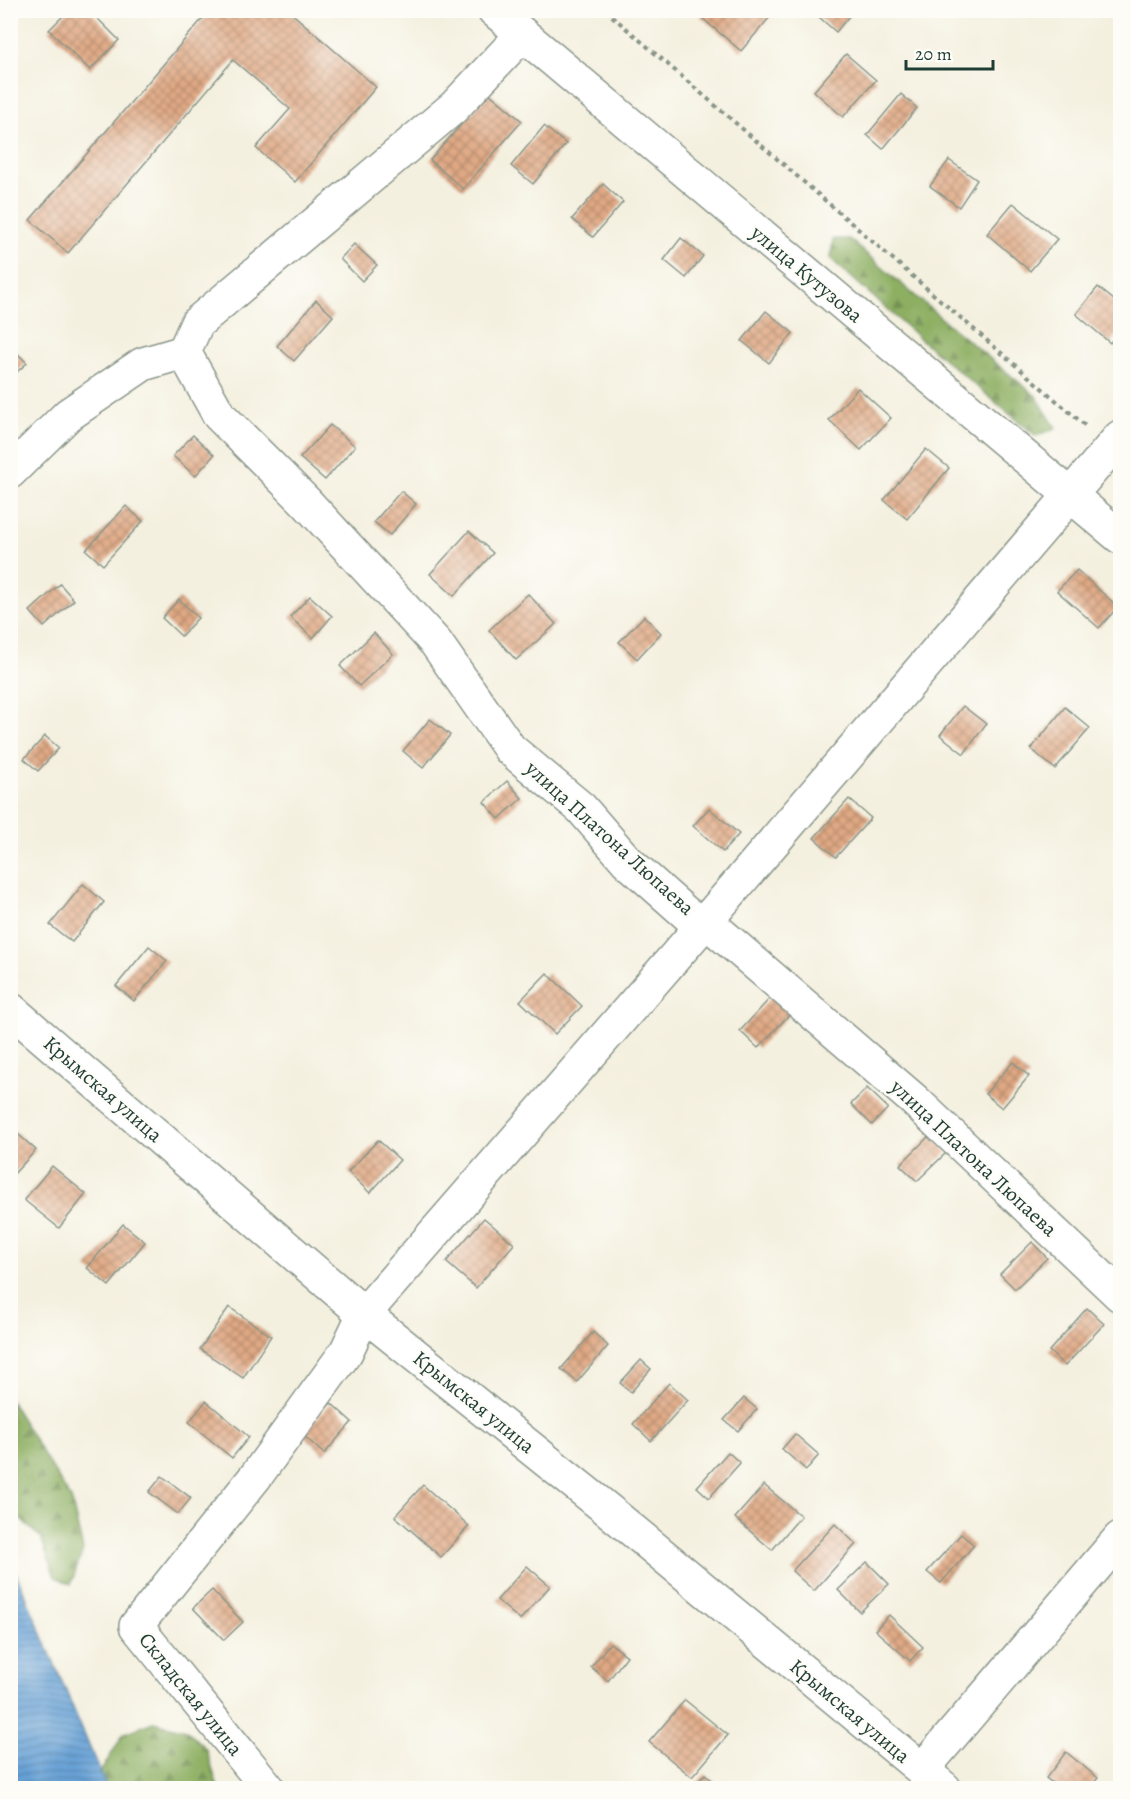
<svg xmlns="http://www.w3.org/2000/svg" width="1131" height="1799" viewBox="0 0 1131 1799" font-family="Alegreya,serif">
<defs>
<pattern id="forest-firs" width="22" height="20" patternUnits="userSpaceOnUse" patternTransform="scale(1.5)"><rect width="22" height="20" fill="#8daf62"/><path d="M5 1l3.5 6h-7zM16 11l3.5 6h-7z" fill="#739052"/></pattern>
<pattern id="water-rules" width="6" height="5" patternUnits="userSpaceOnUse" patternTransform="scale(1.5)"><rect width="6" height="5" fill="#66a0d5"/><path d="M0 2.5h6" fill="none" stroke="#5384ae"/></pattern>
<pattern id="building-cross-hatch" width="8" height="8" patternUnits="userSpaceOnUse" patternTransform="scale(1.5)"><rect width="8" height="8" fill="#e0a984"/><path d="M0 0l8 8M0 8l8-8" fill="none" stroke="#b58b6d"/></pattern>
</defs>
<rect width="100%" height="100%" fill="#fdfcf7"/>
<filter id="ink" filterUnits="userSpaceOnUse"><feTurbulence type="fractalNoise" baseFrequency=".0167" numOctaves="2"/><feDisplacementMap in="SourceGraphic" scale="12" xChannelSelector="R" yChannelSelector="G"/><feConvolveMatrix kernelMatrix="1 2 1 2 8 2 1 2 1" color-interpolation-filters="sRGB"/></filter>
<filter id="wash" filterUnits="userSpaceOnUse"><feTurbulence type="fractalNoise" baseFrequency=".008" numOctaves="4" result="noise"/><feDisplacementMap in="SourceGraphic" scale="24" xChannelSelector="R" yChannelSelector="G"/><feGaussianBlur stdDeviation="1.35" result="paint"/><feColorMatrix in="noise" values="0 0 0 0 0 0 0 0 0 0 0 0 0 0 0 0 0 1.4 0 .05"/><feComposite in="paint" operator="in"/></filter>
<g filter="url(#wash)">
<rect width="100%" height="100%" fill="#f4f0df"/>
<g fill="url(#forest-firs)" stroke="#56764b" stroke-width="1.5">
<path d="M833,239H849L954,329L1036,396L1056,428L1036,436L925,343L831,259Z"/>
<path d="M11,1402L71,1499L83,1550L71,1584L55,1577L41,1538L11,1511Z"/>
<path d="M153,1722L186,1730L206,1749L217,1784V1788H107L100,1773L124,1733Z"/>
</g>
<path fill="url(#water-rules)" stroke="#426e84" stroke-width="1.5" d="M10,1561H11L107,1788H11Z"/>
<g id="blocks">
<g fill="url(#building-cross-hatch)">
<path d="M69,10H89L119,40L90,70L49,30Z"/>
<path d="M210,10H288L376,87L295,182L256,148L290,109L233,60L68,253L30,220Z"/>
<path d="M706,10H776L741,51L701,17Z"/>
<path d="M811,10H854L836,32Z"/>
<path d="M846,54L876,80L843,117L814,91Z"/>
<path d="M489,93L522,121L463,189L430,160Z"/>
<path d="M901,94L917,108L883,149L867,135Z"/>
<path d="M544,126L566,144L533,184L511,166Z"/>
<path d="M949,160L977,180L959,207L930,186Z"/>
<path d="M603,184L623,202L593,237L572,219Z"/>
<path d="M1013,203L1057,239L1030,271L987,234Z"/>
<path d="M681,238L703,256L686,278L664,260Z"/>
<path d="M354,244L377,265L362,281L340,259Z"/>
<path d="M1098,287L1120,305V330L1110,343L1076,314Z"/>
<path d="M316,300L333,316L294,361L277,346Z"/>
<path d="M766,311L793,333L769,363L742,341Z"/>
<path d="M10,346L27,363L10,378Z"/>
<path d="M858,388L891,418L861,450L829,420Z"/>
<path d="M330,425L355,446L325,480L300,458Z"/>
<path d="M193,435L214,455L195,476L173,456Z"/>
<path d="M926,449L949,468L907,519L884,500Z"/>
<path d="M401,491L416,504L390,535L374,522Z"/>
<path d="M126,506L143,521L103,565L86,550Z"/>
<path d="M469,531L493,553L454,596L430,574Z"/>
<path d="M1077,570L1118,607L1099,628L1057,591Z"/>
<path d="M60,584L74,600L44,627L30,611Z"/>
<path d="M528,594L556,624L516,660L489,630Z"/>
<path d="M310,596L332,616L313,638L290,617Z"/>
<path d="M179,599L198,618L181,636L162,618Z"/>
<path d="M644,616L661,633L637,659L619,642Z"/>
<path d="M374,633L393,654L359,686L340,666Z"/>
<path d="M963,706L986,724L964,754L940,735Z"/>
<path d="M1065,707L1090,728L1055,769L1031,749Z"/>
<path d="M430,719L450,735L423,768L403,751Z"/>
<path d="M45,736L59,748L38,771L24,759Z"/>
<path d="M507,781L522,798L499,819L484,802Z"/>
<path d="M849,799L871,818L836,857L814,838Z"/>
<path d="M709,808L739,834L723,852L693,826Z"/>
<path d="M83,884L104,902L72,942L50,925Z"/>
<path d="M149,946L167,961L134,1001L116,986Z"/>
<path d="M547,973L582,1006L555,1034L520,1001Z"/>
<path d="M773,995L791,1013L758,1048L740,1031Z"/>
<path d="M1013,1062L1029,1076L1002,1108L985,1094Z"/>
<path d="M867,1088L888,1108L872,1125L851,1104Z"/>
<path d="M10,1127L36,1150L10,1178Z"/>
<path d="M930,1135L947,1152L917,1181L900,1165Z"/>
<path d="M378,1140L400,1160L370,1193L348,1172Z"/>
<path d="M52,1166L86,1194L59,1228L24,1200Z"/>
<path d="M484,1218L514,1244L476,1288L446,1262Z"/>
<path d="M123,1224L145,1242L109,1286L87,1268Z"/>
<path d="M1032,1242L1047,1258L1015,1289L1000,1274Z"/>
<path d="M229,1307L271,1336L243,1378L200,1349Z"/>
<path d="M1087,1308L1104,1324L1065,1366L1049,1351Z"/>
<path d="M593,1332L608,1346L577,1382L561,1369Z"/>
<path d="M641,1360L651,1369L631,1392L620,1383Z"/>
<path d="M669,1383L688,1400L651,1441L633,1424Z"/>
<path d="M744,1398L757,1409L738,1431L724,1420Z"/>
<path d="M206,1401L249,1437L232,1458L189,1422Z"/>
<path d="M331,1403L352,1422L324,1454L302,1434Z"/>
<path d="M795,1434L819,1455L806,1470L782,1449Z"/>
<path d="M728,1452L740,1463L709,1498L697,1487Z"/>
<path d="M162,1476L191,1498L178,1514L149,1492Z"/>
<path d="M423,1485L469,1526L441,1557L395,1516Z"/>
<path d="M764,1485L801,1516L772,1550L735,1518Z"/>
<path d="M835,1524L856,1544L814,1591L792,1571Z"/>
<path d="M961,1534L974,1545L941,1583L927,1572Z"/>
<path d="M867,1562L889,1584L860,1612L838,1590Z"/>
<path d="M527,1566L550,1586L520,1620L497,1600Z"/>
<path d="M212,1590L243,1622L224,1640L193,1608Z"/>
<path d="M889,1615L923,1647L910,1661L875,1630Z"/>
<path d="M610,1643L627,1656L608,1681L591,1667Z"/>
<path d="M685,1700L728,1735L692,1777L649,1742Z"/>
<path d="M1066,1752L1098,1778L1089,1788H1059L1046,1778Z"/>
<path d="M705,1774L721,1788H692Z"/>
</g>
</g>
</g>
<g filter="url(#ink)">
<use href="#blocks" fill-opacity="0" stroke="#8a968a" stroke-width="1.5"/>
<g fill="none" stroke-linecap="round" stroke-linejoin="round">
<defs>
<g id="minor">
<path d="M184,352L219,415L306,502L436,643L510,749L581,808L627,861L689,916L706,921L914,1100L1120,1295"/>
<path d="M10,472L68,415L143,364L184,352L197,323L454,107L522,35"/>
<path d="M10,1009L364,1314L608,1510L944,1788"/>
<path d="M922,1770L1120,1538"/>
<path d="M268,1788L136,1626L256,1476L346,1352L364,1314L706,921L1120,437"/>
</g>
<path id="tertiary" d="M494,10L1120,537"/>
</defs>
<use href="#minor" stroke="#8a968a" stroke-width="36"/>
<use href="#tertiary" stroke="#8a968a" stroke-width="36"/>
<path stroke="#8a968a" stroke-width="4" stroke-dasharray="4.5 4.5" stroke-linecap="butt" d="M605,10L1088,428"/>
<use href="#minor" stroke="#fff" stroke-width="33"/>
<use href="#tertiary" stroke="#fff" stroke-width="33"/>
</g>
</g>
<g text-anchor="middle" stroke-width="5" stroke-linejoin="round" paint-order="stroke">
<g font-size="21" fill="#1f3d34" stroke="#fdfcf7">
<text transform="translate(807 274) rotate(40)" y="7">улица Кутузова</text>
<text transform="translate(610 838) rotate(42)" y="7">улица Платона Люпаева</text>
<text transform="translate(103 1089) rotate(41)" y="7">Крымская улица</text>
<text transform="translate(974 1158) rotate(43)" y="7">улица Платона Люпаева</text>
<text transform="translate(474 1402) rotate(39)" y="7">Крымская улица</text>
<text transform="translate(191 1694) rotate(51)" y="7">Складская улица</text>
<text transform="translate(850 1711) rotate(40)" y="7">Крымская улица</text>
</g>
</g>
<rect width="1131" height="1799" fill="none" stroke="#fdfcf7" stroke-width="36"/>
<path d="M906 60v9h87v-9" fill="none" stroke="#1f3d34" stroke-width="3"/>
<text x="915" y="60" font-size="18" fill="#1f3d34" stroke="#fdfcf7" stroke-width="4.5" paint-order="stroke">20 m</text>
</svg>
